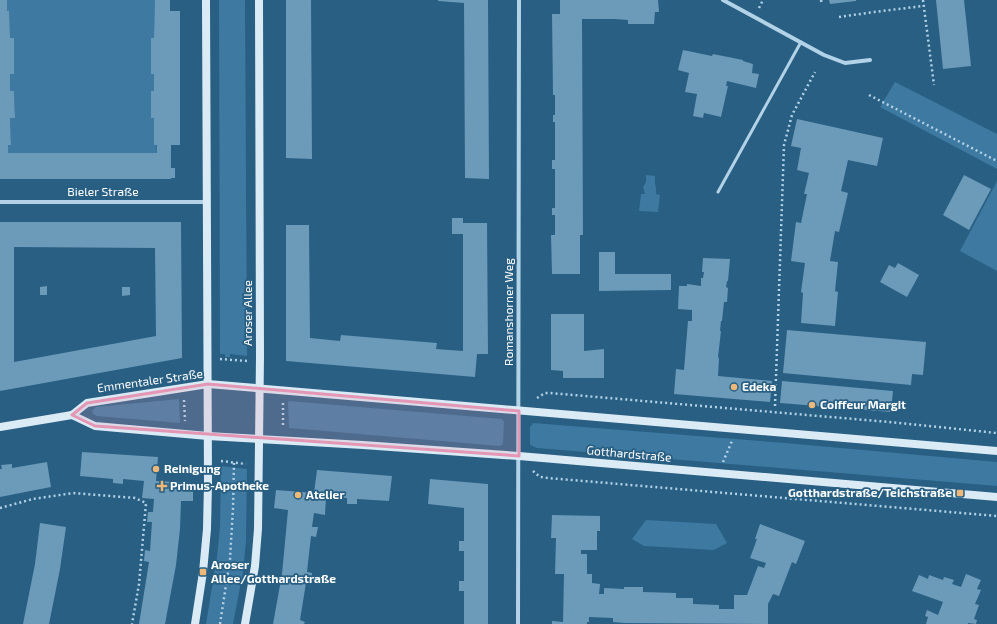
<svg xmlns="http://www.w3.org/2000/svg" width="997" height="624" viewBox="0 0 997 624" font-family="'Exo 2',sans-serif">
<rect width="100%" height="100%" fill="#285f83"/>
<g fill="#3d79a0">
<path d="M7,0H155L154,91H151V118H154L157,153H8V145H11L10,118H15L14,91H10L9,12L7,11Z"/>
<path d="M219,0H245L247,356L230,354V357H225V354H220Z"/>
<path d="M895,82L997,134V169L880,107Z"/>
<path d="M646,175L655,176C654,183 657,188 656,194L660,195L658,212L639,211L641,194H645L643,187L646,182Z"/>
<path d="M997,181V271L960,251Z"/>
<path d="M179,399L180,423L97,416L93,414L92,411L96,407Z"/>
<path d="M288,401L502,419L504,422L503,444L500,446L289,428Z"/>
<path d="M533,423L785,443L997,462V486L537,448L532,446L530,444V427Z"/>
<path d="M221,466L247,469L246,541L243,572L233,624H206L217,556L220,527Z"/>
<path d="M646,520L716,524L727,543L714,550L644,546L632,539Z"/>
</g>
<g fill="#6c9ab9" fill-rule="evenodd">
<path d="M0,0H7V11H9L10,38H14V74H10V91H14L15,118H10L11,145H8V153H157V145H154V118H151V91H154V74H151V38H154L155,0H170V11H180V145H171V168H175V178H171V179H0Z"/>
<path d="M286,0H311L312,159L286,158Z"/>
<path d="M438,0H488L489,179L465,178L464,3L438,1Z"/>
<path d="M560,0H658L659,12H655L654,24H628V20L615,19H582L583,235H580V274H552L551,235H555V215H552V208H555V169H552V160H555V122H553V115H555V95H553L552,14H560Z"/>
<path d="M829,0H856V1L830,4Z"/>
<path d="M936,0H964L971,66L943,69Z"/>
<path d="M683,50L712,56L713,54L743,60V61L753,64L752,73L759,74L756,88L727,81L726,86H728L721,117L704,113L703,118L693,116L697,94L685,92L689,73L678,70Z"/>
<path d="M797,119L883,138L877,166L848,160L841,191L848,193L839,232L835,231L830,261L838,262L835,291L838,292L835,326L801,323L803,293L801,292L805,263L791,261L796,222L801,223L807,194H804L809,173L797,170L801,148L791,146Z"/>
<path d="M964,175L991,189L969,230L943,215Z"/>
<path d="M452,218H463V223H487L488,354H477L475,377L286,361V225H309L310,338L340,341L341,335L437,343L436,349L463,351V234H452Z"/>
<path d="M0,222H181L182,358L0,391ZM14,247L155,248L156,336L14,362Z"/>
<path d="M599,252H615V274H671V290L599,291Z"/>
<path d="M703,258L730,259L728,281H727L726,287L728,288L727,302H724L722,321H721L720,331H721L718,357L719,358L718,376L772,381L770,402L674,394L676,369L684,370L688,321H692V310L678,309L679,286H687V284L701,286V278H703L704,272H702Z"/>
<path d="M898,263L919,275L907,297L880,282L889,265L895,268Z"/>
<path d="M47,286V295H40V287Z"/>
<path d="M122,287H130V295L122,296Z"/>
<path d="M551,314H584V351L604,349V378H563V371L551,370Z"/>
<path d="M787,330L926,342L923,375L912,374L911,385L783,373Z"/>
<path d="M782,381L893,391L891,412L780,403Z"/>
<path d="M82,452L158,457L156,481L193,483V501H181L180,529L176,565L165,624H139L149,562L144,561L145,550L150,551L152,522H147L148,512H153L154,499L142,498L144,481L123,479V484L113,483V479L80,476Z"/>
<path d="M47,462L51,487L0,497V469H2L1,465L12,464V468Z"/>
<path d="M317,470L392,476L389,501L357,499V504H347V498L326,497L325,515L314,513L312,527H318L316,537L311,536L307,572L312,573L311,584L306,583L300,620L305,622L304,624H273L282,574L288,510L274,508L276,490L314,493Z"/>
<path d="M430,479L488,484V624H464V591H459V581H464V551H459V541H464V508L428,504Z"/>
<path d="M552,515L600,516V531H597V550H581V554H587V574H592V583L600,584L599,594H604V588L624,589V587H643V592L676,593V598H693V604L719,605V609H734V595H747L758,566L764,568L766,563L750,558L757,539H755L760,524L805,541L796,564L792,562L779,596L773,594L768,604V624L624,623L613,622V618L589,617V622H587V624H552V621L563,622L564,574H555L556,538H551Z"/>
<path d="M40,523L66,527L60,569L49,624H23L35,564Z"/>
<path d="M966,574L981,580L977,589L981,590L975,604L979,605L974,619L977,620L976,624L968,623V624H926L928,617L925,616L927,610L938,615L943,602L912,591L919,575L928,579L929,575L943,580L944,577L954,580L952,584L961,587Z"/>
</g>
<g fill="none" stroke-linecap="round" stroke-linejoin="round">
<g stroke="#b2d2e7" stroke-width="2.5" stroke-dasharray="2 3" stroke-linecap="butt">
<path d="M821,0L822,5"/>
<path d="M923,0L934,85"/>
<path d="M759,8L763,0"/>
<path d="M839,17L874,12L923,6"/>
<path d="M869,95L997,161"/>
<path d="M220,359L247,361"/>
<path d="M537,398L545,393H550L889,422L997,433"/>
<path d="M184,400L185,421"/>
<path d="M283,403V427"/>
<path d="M775,406L784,145L792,115L815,72"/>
<path d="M221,461L246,464"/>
<path d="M723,462L732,441"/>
<path d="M533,471L540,477L548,478L997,516"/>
<path d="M0,508L33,499L73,493L135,498L146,503L139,584L132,624"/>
<path d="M220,624L230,559L233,508L234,462"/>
</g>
<path stroke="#b2d2e7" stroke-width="3" d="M718,192L801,42"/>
<g stroke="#b2d2e7" stroke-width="4">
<path d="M723,0L824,55L845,63L870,60"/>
<path d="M0,202H207"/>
<path d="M518,624L519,0"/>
</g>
<g stroke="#dbebf6" stroke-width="8">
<path d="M72,415L95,426L208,436L363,445L519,456L997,497"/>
<path d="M0,427L72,415L87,403L208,384L997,451"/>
<path d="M195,624L203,572L207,529L208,483L206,0"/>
<path d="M245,624L255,566L258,529L260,356L259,0"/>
</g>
</g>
<path fill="#e497b5" fill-opacity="0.2" stroke="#e497b5" stroke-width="3" stroke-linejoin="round" d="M208,384L519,411V456L95,426L72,415L87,403Z"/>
<g fill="#eeb978" stroke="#285f83" stroke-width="1.5">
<circle cx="734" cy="387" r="4"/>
<circle cx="812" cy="405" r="4"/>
<circle cx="156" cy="469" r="4"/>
<path d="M160 480h4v4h4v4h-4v4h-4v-4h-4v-4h4z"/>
<rect x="956" y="489" width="8" height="8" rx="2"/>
<circle cx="298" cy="495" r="4"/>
<rect x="199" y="568" width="8" height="8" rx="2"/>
</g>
<g text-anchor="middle" stroke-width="3.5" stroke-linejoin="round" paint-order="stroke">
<g font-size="12" fill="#fff" stroke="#285f83">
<text x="103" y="196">Bieler Straße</text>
<text transform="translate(509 312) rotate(-90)" y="4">Romanshorner Weg</text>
<text transform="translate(248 313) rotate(-90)" y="4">Aroser Allee</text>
<text transform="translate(150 381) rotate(-8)" y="4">Emmentaler Straße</text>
<text transform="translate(629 454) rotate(5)" y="4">Gotthardstraße</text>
</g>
<g font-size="12" font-weight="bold" fill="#fff" stroke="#285f83" text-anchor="start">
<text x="742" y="391">Edeka</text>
<text x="820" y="409">Coiffeur Margit</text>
<text x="164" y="473">Reinigung</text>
<text x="170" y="490">Primus-Apotheke</text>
<text x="952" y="497" text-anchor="end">Gotthardstraße/Teichstraße</text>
<text x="306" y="499">Atelier</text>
<text x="211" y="569">Aroser<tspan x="211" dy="14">Allee/Gotthardstraße</tspan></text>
</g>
</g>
</svg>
